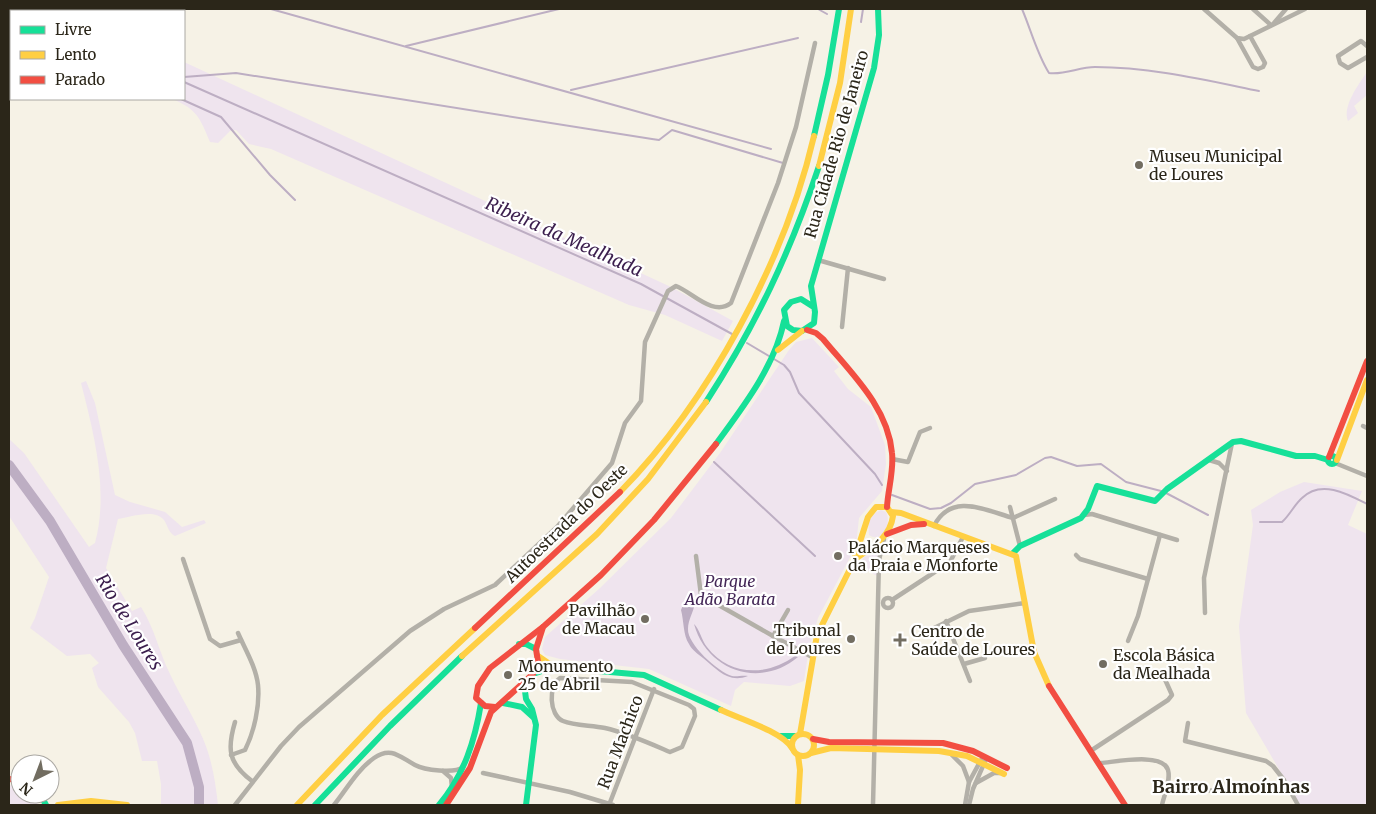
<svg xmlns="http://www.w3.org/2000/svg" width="1376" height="814" viewBox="0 0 1376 814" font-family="Merriweather,serif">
<rect width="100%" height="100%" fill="#f6f2e6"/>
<g fill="#efe4ee">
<path d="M184,62L671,287L733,321L722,341L665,315L629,305L271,149L249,144L236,130L230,131L218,143L210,142C200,118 197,109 172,99H184Z"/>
<path d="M1367,72V95L1354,106L1358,113L1348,121C1342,106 1359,84 1367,72Z"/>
<path d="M812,338L839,367L834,371L848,389L871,407L885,445L886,464L882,491L859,518L856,546L818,618L809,648L804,681L790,686L744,682L735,690L731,706L649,669L560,659L545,655L542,649L545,637L600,588L671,518L720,453L789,350L796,342Z"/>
<path d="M86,381L95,403L115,495L130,502L165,512L182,527L204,520L206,523L175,536C168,532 168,526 164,520C155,508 130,517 118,519L106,568L132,611L141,607C155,629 159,652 170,674C181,698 198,723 207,749C213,767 216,786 218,805H161V784L157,761H142L135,733L129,722L98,687L92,668L99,663L90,654L67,656L30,628L35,618L49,577L9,516V439L24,453L89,547L95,543C109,491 94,434 81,383Z"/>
<path d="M1304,482L1362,491L1348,525L1367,534V805H1300L1246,713L1239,626L1253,525L1251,510L1280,492Z"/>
<path d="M881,510L886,512C892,523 883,544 869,535L868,522L875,513Z"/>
<path d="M877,549L879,550L877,576L865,569L853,572L864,557Z"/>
<path d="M9,785L20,787V794H31L39,805H9Z"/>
</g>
<g fill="#bdaec3">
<path d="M692,600L695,602C694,612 688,619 688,629C687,644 718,672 732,676C737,677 742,675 748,676C728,684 717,669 703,658C698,654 692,650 689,644C683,635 684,621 681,610L684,603Z"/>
<path d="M694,624C699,628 702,641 707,647C730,677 767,676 795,656L798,657C760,689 707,671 694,624Z"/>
</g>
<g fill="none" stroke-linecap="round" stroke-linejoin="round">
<g stroke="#bdaec3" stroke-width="2">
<path d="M27,9L32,11"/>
<path d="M271,9L771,149"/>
<path d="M818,9L827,14"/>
<path d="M1022,9C1031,30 1037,54 1049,73C1065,75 1079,67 1095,67C1150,67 1205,80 1259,91"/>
<path d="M148,11L149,9"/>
<path d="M861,22L863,9"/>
<path d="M406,46L559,9"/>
<path d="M9,77H11"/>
<path d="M184,77L236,73L652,139L659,140L672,130L783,163"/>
<path d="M184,82L641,284L732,334"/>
<path d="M571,90L798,38"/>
<path d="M181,99L221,117L270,175L295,200"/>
<path d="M747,343L784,365L790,372L799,393L875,474L882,485"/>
<path d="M714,462L815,556"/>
<path d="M1166,493L1208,515"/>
<path d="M892,495L930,509L941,508L951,503L975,484L1016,475L1045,458L1051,457L1077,466L1101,464L1126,482L1161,491"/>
<path d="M1260,522H1282C1290,515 1294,505 1302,498C1321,479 1348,494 1367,504"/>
</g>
<path stroke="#bdaec3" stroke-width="10" d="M9,465L50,521L123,645L187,743L199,787V805"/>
<g stroke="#b3b0a8" stroke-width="4.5">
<path d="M1204,9L1237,38L1244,39L1305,9"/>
<path d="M1253,9L1271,25"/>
<path d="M1274,23L1286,9"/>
<path d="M1237,38L1253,67L1258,69L1263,67L1265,63L1250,36"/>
<path d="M1367,46L1361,41L1338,56L1340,63L1348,68L1367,57"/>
<path d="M818,260L884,279"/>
<path d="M842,327L848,268"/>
<path d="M1363,426L1367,428"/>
<path d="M892,459L908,462L920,432L930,428"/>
<path d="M1209,460L1219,463L1227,471"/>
<path d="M1335,463L1367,476"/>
<path d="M1010,507L1020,546"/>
<path d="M1084,515L1092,514L1177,540"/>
<path d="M934,526C951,492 985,510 1013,518L1055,499"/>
<path d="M1076,555L1080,559L1148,579"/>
<path d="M696,556L701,595L773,636"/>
<path d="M183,559L210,639L220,646L241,640"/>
<circle cx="888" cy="603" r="5"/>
<path d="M892,600L950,562L963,537"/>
<path d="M788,610L773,636L812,657"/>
<path d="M1205,613L1204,578L1232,443"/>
<path d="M946,621L970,681"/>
<path d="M926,632L969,611L1025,603"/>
<path d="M1128,641L1138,616L1160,535"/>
<path d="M964,664L985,658"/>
<path d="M560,678L632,682L689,705L694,709L695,716L682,747L670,752C649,743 627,733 605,728C592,725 575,726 563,721C549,715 548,686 560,678Z"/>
<path d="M235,722C227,749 228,763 252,781"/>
<path d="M1188,723L1185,741L1266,761L1273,766L1284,780L1298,805"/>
<path d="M1092,750L1168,700L1172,695L1163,675"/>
<path d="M951,754L963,766L969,782"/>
<path d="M231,755L245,750C254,732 260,706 258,685C256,667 245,649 238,633"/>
<path d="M1101,763C1115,762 1163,752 1168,770C1171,781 1164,795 1162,805"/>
<path d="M443,771L451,778L452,788"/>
<path d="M483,773L570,792L613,805"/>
<path d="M976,783L994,773H1000"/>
<path d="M1167,789L1222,791"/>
<path d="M235,805L281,746L299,727L410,631L444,609L495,585L557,527L612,463L625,423L641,401L645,342L668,291L676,286C692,292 713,317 731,303L778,183L796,127L815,43"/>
<path d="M334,805C346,790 358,769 374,758C391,746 400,757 415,765C424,770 455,774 463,767"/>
<path d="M609,805L654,689"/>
<path d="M873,805L879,560L884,539"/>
<path d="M965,805L969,782L981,760"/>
<path d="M969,805L973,789L986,759"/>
</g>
<g stroke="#16e098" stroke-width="6">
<path d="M814,136L828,75L839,9"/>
<path d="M812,306L801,299L791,302L784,310L787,326L793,330L802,331L814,323L815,312L811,286L874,68L879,35L878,9"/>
<path d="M706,402C756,325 790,253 819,166"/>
<path d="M716,444C743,407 775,366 784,321"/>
<circle cx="1332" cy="460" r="4"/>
<path d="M1013,553L1020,546L1081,518L1088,509L1097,486L1155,501L1167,489L1233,442L1241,441L1296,456H1315L1328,460"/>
<path d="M519,644H526L536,649"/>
<path d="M533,674L554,667L644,675L721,710"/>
<path d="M524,683L526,699L532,709L536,725L526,805"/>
<path d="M503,703L522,707L533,717"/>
<path d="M780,736H795"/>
<path d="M40,794L46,805"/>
<path d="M315,805L390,726L462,656"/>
<path d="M439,805C464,775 475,741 481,703"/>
</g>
<g stroke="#ffcf43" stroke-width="6">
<path d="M819,166L840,83L851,9"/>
<path d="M778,350L802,331"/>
<path d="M1337,460L1367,380"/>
<path d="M620,492C709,401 785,261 814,136"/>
<path d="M891,512L901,513L1016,556L1034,652L1049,686"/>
<path d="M462,656L597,534L648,479L706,402"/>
<path d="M538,656L554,667"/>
<path d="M721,710C740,719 781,731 792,748"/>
<circle cx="803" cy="745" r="11"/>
<path d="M800,734L817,635L853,563L868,517L876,507H887L893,516C890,538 872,547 855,559"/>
<path d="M811,753L831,748L939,751L967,756L1004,774"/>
<path d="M798,755L800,770L798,805"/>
<path d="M58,805L91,801L127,805"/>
<path d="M297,805L382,715L475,628"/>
</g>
<g stroke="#f24e42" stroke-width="6">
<path d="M807,330L816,333L823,339C851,373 888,407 892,453C894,471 888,489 887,507"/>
<path d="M1329,457L1367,361"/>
<path d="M887,534L911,525L924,524"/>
<path d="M475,628L620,492"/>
<path d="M1049,686L1125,805"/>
<path d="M495,707L485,706L476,698L478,686L490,668L544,626L601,575L654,520L716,444"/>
<path d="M813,739L829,742L943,743L973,751L1007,768"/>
<path d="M9,779L20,780"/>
<path d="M446,805L470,768L491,712L533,674L538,662L536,649L543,627"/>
</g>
</g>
<g fill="#726d61" stroke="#fff" stroke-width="2">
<circle cx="1139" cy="165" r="5"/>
<circle cx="838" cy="556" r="5"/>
<circle cx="645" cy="619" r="5"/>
<circle cx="851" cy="639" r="5"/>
<path d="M897.5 632.5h5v5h5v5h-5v5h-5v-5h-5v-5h5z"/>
<circle cx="1103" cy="664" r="5"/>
<circle cx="508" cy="675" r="5"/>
</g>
<g text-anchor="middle" stroke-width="4.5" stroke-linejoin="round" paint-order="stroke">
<g font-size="16" fill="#2b2619" stroke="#fff">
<text transform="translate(836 144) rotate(-74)" y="6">Rua Cidade Rio de Janeiro</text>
<text transform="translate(566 523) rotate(-44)" y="6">Autoestrada do Oeste</text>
<text transform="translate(620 742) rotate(-69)" y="6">Rua Machico</text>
</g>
<g font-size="16" fill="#2b2619" stroke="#fff" text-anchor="start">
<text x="1149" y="162">Museu Municipal<tspan x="1149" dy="18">de Loures</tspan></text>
<text x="848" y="553">Palácio Marqueses<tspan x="848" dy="18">da Praia e Monforte</tspan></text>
<text x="635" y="616" text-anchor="end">Pavilhão<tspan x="635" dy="18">de Macau</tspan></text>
<text x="841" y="636" text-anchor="end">Tribunal<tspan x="841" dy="18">de Loures</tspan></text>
<text x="911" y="637">Centro de<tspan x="911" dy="18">Saúde de Loures</tspan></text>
<text x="1113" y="661">Escola Básica<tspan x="1113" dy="18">da Mealhada</tspan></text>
<text x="518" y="672">Monumento<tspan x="518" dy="18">25 de Abril</tspan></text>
</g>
<g font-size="16" font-style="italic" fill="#442757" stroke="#fff">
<text x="730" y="587">Parque<tspan x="730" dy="18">Adão Barata</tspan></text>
</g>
<g font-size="18" font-style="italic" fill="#3b1e4d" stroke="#fff">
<text transform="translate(564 237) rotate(24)" y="6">Ribeira da Mealhada</text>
<text transform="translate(129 622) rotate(58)" y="6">Rio de Loures</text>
</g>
<g font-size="18" font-weight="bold" fill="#2b2619" stroke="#fff">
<text x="1231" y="793">Bairro Almoínhas</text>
</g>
</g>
<rect width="1376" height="814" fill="none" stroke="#2b2619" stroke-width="20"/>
<rect x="10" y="10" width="175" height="90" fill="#ffffff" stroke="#aaa8a3"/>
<rect x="20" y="26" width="25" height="8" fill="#16e098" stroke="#aaa8a3"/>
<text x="55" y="35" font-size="15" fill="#2b2619">Livre</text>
<rect x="20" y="51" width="25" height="8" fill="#ffcf43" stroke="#aaa8a3"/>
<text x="55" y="60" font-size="15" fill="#2b2619">Lento</text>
<rect x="20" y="76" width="25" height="8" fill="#f24e42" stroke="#aaa8a3"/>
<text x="55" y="85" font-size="15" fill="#2b2619">Parado</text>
<g transform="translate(35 779) rotate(222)"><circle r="24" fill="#ffffff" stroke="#aaa8a3"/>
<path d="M0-4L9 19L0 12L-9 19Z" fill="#726d61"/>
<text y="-8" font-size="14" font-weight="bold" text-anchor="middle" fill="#2b2619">N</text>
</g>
</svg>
